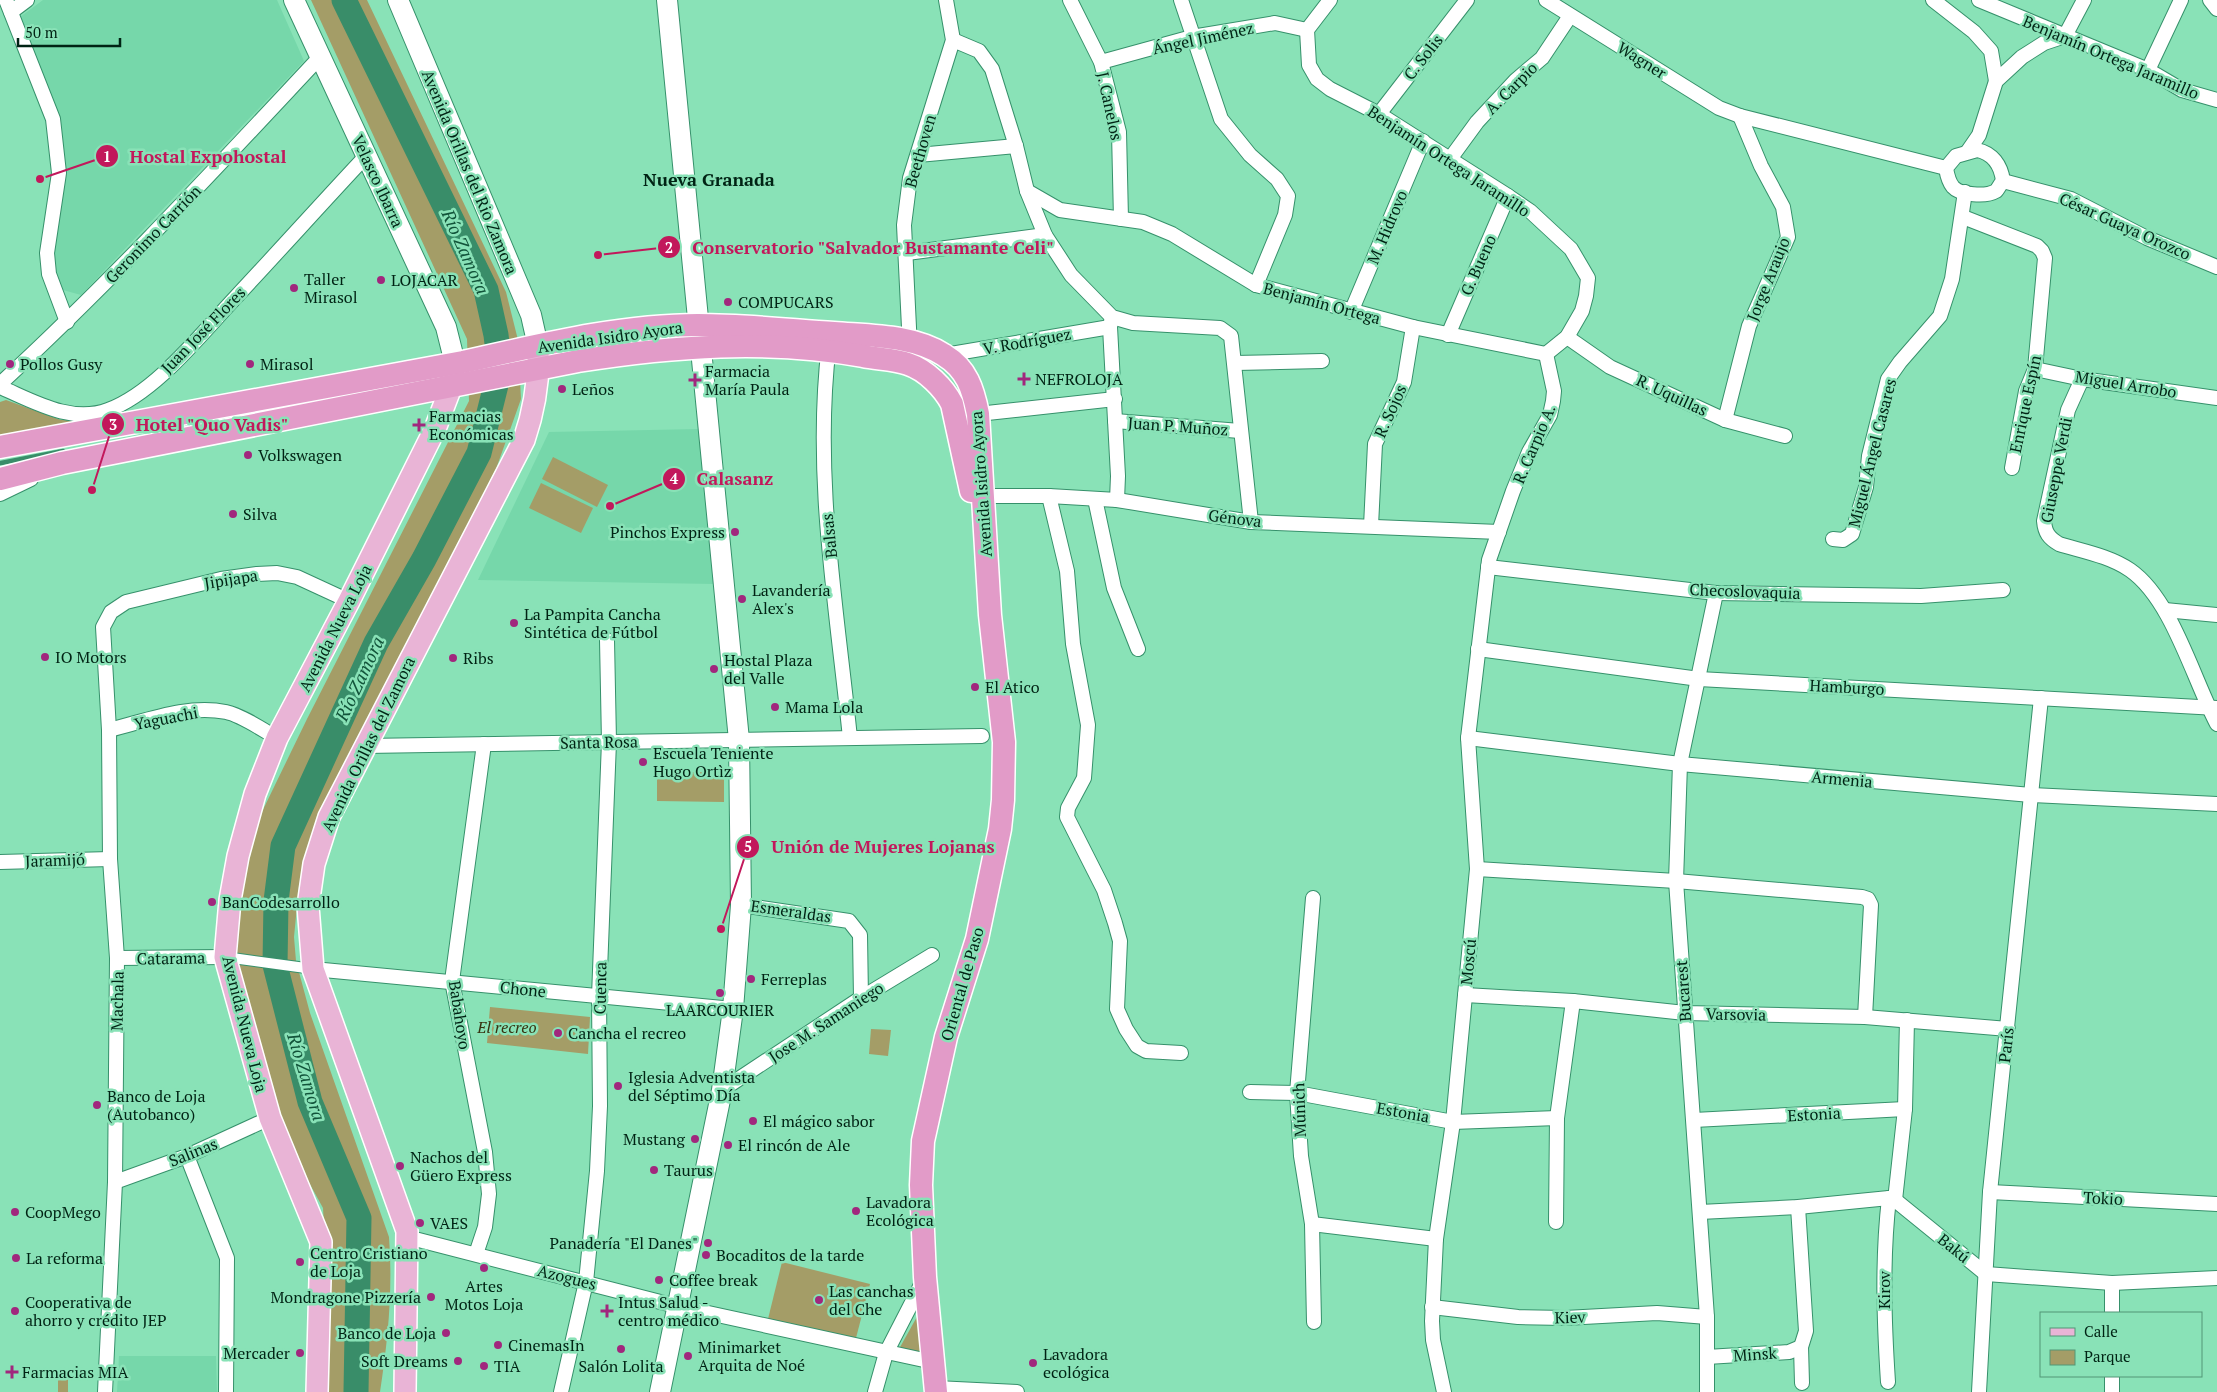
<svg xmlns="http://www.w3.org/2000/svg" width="2217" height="1392" viewBox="0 0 2217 1392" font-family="'PT Serif',serif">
<rect width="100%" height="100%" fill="#89e2b7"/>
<g fill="#76d7aa">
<path d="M43,0H277L304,61L81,295L63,290L55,280L46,256L62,176V131L16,20Z"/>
<path d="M700,429L714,584L478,580L549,432Z"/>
<path d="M119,1356H216L217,1392H117Z"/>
</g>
<g fill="#a49d67">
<path d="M311,0H367L506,292L518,340L521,399L496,469L311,839L299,886L294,937L296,961L310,1013L389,1237C393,1289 388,1340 380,1392H327L328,1295L323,1208L279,1128L231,941L258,820L307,719L469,401L467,339Z"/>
<path d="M6,400L61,420L87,421L0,436V402Z"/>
<path d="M553,457L608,485L597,507L542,479Z"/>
<path d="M541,483L593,508L581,533L529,508Z"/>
<path d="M657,772H724V802L657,801Z"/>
<path d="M490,1007L590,1017L588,1054L487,1043Z"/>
<path d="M871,1029L891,1030L888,1056L869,1054Z"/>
<path d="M782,1262L870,1284L856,1338L768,1319Z"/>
<path d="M923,1306L924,1354L899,1349Z"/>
<path d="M58,1373L68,1374V1392H58Z"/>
</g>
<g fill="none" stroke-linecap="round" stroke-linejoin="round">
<path stroke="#398d69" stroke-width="4.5" d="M1,463L63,451"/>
<path stroke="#398d69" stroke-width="25" d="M344,0L486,290L496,335L500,369L479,453L424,559L376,643L283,846L276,901L275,965L310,1102L359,1218L356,1392"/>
<defs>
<path id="pedestrian" d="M225,957L313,969"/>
<g id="minor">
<path d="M6,0L53,119L59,173L47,253L49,274L67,322"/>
<path d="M1070,0L1101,62L1119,132L1121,219"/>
<path d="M1181,0L1221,119L1250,155L1277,179L1288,196L1285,215L1256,285"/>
<path d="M1330,0L1307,30L1309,65L1317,79L1330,89L1379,114L1508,196L1530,211L1571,249L1588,278L1586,296L1582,311L1567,337L1546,354"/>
<path d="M1546,0L1719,108L1740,116L1946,168"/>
<path d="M1933,0L1974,32L1991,51L1996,81"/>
<path d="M1979,0L2148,70L2182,90L2217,100"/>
<path d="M2210,0L2217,9"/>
<path d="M11,12L27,0"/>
<path d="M953,40L979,51L992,69L1016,146L1027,191L1045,235L1071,275L1112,317L1133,323L1220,328L1231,336L1251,522"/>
<path d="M1101,62L1192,37L1275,23L1307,30"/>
<path d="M2148,70L2181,0"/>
<path d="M1379,114L1467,0"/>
<path d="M1977,150C1992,153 2001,165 2003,181C2001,183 1998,189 1996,191C1986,197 1960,195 1953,187C1948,181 1947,174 1946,168L1956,156Z"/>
<path d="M1968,151L1979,135L1996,81L2022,57L2044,43L2065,36L2084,0"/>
<path d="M918,155L1016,146"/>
<path d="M1450,159L1477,122L1516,80L1542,58L1570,16"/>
<path d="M2003,181L2071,199L2147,238L2217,267"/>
<path d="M1027,191L1060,210L1143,222L1172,234L1256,285L1413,327L1546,354"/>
<path d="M1963,217L2037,246L2042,251L2045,258L2035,369L2026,391L2012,468"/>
<path d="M907,253L1045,235"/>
<path d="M1351,312L1423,141"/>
<path d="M1112,317L1110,327L1118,476L1117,500"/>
<path d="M1448,335L1508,196"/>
<path d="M1567,337L1610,367L1725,420L1785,436"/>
<path d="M829,345C813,475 837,609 850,738"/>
<path d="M910,348L904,225L910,178L953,40L946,0"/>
<path d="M945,355L1110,327"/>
<path d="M1235,363L1322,361"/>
<path d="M2035,369L2082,379L2217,398"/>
<path d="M2082,379L2068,410L2044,521C2045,533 2049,538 2059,544C2082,551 2110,556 2130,570C2172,599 2193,679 2217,724"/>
<path d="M0,384C113,280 216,168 320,57"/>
<path d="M0,387C33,401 71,424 108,410C155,393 201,334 235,298C279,251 322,203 366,156"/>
<path d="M978,414L1115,399"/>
<path d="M1725,420L1749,326L1788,237L1783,207L1761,166L1740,116"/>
<path d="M1115,421L1240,431"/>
<path d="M0,494L31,479"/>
<path d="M977,496H1049L1117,500L1251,522L1499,532"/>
<path d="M1049,496L1067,571L1073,644L1088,725L1084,778L1068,808L1067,817L1104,890L1115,923L1120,941L1117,1009L1126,1029L1137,1046L1146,1051L1181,1053"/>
<path d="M1095,499L1114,588L1138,649"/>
<path d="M1371,526L1375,444L1404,382L1413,327"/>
<path d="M1833,539L1843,540L1852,534L1866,487L1869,456L1888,379L1900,362L1940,316L1952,279L1965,192"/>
<path d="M1488,567L1716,593L1921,596L2003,590"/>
<path d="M2165,610L2217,615"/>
<path d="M1478,649L1699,679L2217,708"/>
<path d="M109,730C146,721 187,704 226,712C241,715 263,730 277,738"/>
<path d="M1468,738L1680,764L2031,795L2217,804"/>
<path d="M365,746L982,736"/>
<path d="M0,862L110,859"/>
<path d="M1477,869L1676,881L1862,897L1868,899L1871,905L1865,1017"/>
<path d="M1313,898L1297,1093L1301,1156L1312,1224L1314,1322"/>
<path d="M741,905L849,921L860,935L861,998"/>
<path d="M117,958L225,957"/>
<path d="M313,969L733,1009"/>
<path d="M1465,995L1573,1001L1685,1013L1865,1017L2008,1029"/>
<path d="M722,1090L861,998L932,955"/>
<path d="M1250,1092L1297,1093L1453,1122L1557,1118"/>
<path d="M1694,1120L1905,1109"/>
<path d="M187,1156L227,1258L226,1392"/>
<path d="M115,1182L187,1156L270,1118"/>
<path d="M1990,1192L2217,1204"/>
<path d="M1895,1200L1905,1109L1907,1020"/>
<path d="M1798,1207L1806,1331L1801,1347L1802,1383"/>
<path d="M1700,1212L1798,1207L1889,1198L1895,1200L1986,1274L2112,1283L2217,1278"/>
<path d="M1556,1222L1557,1118L1573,1001"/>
<path d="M1312,1224L1436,1239"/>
<path d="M407,1237L676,1306L933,1362"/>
<path d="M476,1254L485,1227L489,1194L485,1152L452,981L484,744"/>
<path d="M1432,1307L1518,1317L1565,1318L1657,1313L1707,1317"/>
<path d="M2112,1313V1283"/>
<path d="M1707,1357L1789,1352L1801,1347"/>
<path d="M1888,1382C1884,1320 1882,1260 1889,1198"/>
<path d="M936,1388L1017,1392"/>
<path d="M105,1392L115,1182L117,958L110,859L109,730L103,627L111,612L126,602L221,579L257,574L277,573L297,577L349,601"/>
<path d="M561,1392L586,1282L597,1171L600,1106L599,996L609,742L607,640"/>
<path d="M875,1392L886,1353L923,1281"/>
<path d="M1444,1392L1433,1340L1432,1321L1436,1239L1453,1122L1477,869L1468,738L1489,560L1513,491L1529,452L1550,415L1553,401L1554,391L1546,354"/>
<path d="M1707,1392V1317L1676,881L1680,764L1716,593"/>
<path d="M1979,1392L1990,1192L2041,698"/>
<path d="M2112,1392V1376"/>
</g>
<g id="secondary">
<path d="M294,0L446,327L455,363"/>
<path d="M398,0L531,315L538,346"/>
<path d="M660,1392L722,1090L733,1009L741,905L739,740L667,0"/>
</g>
<g id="primary">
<path d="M317,1392L321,1242L270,1118L225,957L230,900L238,856L255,794L277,738L349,601L435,429L451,387L453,372"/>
<path d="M405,1392L407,1231L313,969L308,906L314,864L329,817L524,440C534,411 539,382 538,351"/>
</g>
<g id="trunk">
<path d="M0,447L463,362C540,345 620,325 698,325C744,325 789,330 834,333C870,336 913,335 944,355C967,369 973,389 978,414L990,615L1004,742L1003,800L1000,829L977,939L946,1037L923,1141L921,1185L925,1277L936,1392"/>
<path d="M0,479L62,463L578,361C673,346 768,339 863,356C877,359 894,359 908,364C926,370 944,388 952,404L971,491"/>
</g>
</defs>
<use href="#pedestrian" stroke="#36916b" stroke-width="12"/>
<use href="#minor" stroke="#36916b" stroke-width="16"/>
<use href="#secondary" stroke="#36916b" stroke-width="22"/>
<use href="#primary" stroke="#fff" stroke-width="24"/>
<use href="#trunk" stroke="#fff" stroke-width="25"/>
<use href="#pedestrian" stroke="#fff" stroke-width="10"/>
<use href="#minor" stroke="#fff" stroke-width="14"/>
<use href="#secondary" stroke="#fff" stroke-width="20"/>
<use href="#primary" stroke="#e9b4d6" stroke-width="21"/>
<use href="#trunk" stroke="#e29bc8" stroke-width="22"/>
</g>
<g fill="#a1277d" stroke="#89e2b7" stroke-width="2">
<circle cx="381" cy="280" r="5"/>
<circle cx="294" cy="288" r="5"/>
<circle cx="728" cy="302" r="5"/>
<circle cx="10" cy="364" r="5"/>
<circle cx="250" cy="364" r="5"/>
<path d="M1021.5 371.5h5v5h5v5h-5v5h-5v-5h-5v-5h5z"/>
<path d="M692.5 372.5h5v5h5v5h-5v5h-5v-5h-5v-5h5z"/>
<circle cx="562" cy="389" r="5"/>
<path d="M416.5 417.5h5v5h5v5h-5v5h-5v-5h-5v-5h5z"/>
<circle cx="248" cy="455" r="5"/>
<circle cx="233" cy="514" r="5"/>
<circle cx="735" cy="532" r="5"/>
<circle cx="742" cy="599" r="5"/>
<circle cx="514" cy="623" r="5"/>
<circle cx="45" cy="657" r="5"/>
<circle cx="453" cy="658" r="5"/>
<circle cx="714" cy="669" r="5"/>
<circle cx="975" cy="687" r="5"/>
<circle cx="775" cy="707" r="5"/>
<circle cx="643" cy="762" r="5"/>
<circle cx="212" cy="902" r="5"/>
<circle cx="751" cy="979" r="5"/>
<circle cx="720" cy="993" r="5"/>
<circle cx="558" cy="1033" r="5"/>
<circle cx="618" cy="1086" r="5"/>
<circle cx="97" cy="1105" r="5"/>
<circle cx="753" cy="1121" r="5"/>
<circle cx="695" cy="1139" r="5"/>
<circle cx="728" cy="1145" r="5"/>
<circle cx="400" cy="1166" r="5"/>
<circle cx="654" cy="1170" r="5"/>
<circle cx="856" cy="1211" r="5"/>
<circle cx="15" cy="1212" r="5"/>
<circle cx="420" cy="1223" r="5"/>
<circle cx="708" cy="1243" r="5"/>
<circle cx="706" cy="1255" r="5"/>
<circle cx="16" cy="1258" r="5"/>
<circle cx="300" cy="1262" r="5"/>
<circle cx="484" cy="1268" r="5"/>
<circle cx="659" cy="1280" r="5"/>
<circle cx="431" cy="1297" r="5"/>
<circle cx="819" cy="1300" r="5"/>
<circle cx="15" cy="1311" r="5"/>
<path d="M604.5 1303.5h5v5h5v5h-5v5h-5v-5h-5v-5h5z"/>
<circle cx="446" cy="1333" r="5"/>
<circle cx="498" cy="1345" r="5"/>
<circle cx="621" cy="1349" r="5"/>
<circle cx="300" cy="1353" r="5"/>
<circle cx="688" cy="1356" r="5"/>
<circle cx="458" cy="1361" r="5"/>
<circle cx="1033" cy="1363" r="5"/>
<circle cx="484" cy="1366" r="5"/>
<path d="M9.5 1364.5h5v5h5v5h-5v5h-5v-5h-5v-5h5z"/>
</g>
<g text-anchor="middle" stroke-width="5" stroke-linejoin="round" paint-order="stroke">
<g font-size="16" fill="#002314" stroke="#89e2b7">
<text transform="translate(1203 38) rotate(-12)" y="6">Ángel Jiménez</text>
<text transform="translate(1423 57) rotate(-52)" y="6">C. Solis</text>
<text transform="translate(2111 57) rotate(23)" y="6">Benjamín Ortega Jaramillo</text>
<text transform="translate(1642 60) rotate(32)" y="6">Wagner</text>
<text transform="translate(1511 88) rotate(-45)" y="6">A. Carpio</text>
<text transform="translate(1110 106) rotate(78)" y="6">J. Canelos</text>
<text transform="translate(920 151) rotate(-74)" y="6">Beethoven</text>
<text transform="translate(1449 161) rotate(33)" y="6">Benjamín Ortega Jaramillo</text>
<text transform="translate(470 172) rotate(67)" y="6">Avenida Orillas del Rio Zamora</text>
<text transform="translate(378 181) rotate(65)" y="6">Velasco Ibarra</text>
<text transform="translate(2125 226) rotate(24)" y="6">César Guaya Orozco</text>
<text transform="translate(1387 227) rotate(-67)" y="6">M. Hidrovo</text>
<text transform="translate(153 234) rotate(-46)" y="6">Geronimo Carrión</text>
<text transform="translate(1478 265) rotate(-66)" y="6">G. Bueno</text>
<text transform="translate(1768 279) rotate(-68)" y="6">Jorge Araujo</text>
<text transform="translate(1322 303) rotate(15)" y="6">Benjamín Ortega</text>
<text transform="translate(203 330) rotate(-46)" y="6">Juan José Flores</text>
<text transform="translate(610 337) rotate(-8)" y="6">Avenida Isidro Ayora</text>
<text transform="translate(1027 341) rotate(-10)" y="6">V. Rodríguez</text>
<text transform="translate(2126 384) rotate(9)" y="6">Miguel Arrobo</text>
<text transform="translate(1672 395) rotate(25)" y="6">R. Uquillas</text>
<text transform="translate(2025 404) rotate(-78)" y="6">Enrique Espín</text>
<text transform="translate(1390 411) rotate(-66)" y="6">R. Sojos</text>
<text transform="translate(1178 426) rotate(4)" y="6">Juan P. Muñoz</text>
<text transform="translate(1534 444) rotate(-67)" y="6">R. Carpio A.</text>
<text transform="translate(1872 453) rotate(-76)" y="6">Miguel Ángel Casares</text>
<text transform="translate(2056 470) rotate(-79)" y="6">Giuseppe Verdi</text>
<text transform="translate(981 484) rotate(-94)" y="6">Avenida Isidro Ayora</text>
<text transform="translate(1235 518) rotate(7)" y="6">Génova</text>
<text transform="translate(829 536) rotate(-96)" y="6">Balsas</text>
<text transform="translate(231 579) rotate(-9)" y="6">Jipijapa</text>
<text transform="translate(1745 591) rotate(2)" y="6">Checoslovaquia</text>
<text transform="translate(335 628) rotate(-63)" y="6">Avenida Nueva Loja</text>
<text transform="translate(1847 687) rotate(3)" y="6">Hamburgo</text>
<text transform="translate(166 718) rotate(-11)" y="6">Yaguachi</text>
<text transform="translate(599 742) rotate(-1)" y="6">Santa Rosa</text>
<text transform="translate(368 744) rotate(-64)" y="6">Avenida Orillas del Zamora</text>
<text transform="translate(1842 779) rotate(5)" y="6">Armenia</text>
<text transform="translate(55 860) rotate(-2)" y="6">Jaramijó</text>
<text transform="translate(791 911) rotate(8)" y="6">Esmeraldas</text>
<text transform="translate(171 958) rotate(-1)" y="6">Catarama</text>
<text transform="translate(1468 962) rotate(-85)" y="6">Moscú</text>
<text transform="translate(962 984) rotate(-74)" y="6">Oriental de Paso</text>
<text transform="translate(600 988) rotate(-89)" y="6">Cuenca</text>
<text transform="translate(523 989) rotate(6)" y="6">Chone</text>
<text transform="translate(1683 991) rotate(-94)" y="6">Bucarest</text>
<text transform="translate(117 1001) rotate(-89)" y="6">Machala</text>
<text transform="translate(1736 1014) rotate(1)" y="6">Varsovia</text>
<text transform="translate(460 1015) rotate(81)" y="6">Babahoyo</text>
<text transform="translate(826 1022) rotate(-33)" y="6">Jose M. Samaniego</text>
<text transform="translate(245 1024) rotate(76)" y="6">Avenida Nueva Loja</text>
<text transform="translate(2006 1045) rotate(-84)" y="6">París</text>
<text transform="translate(1299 1110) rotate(-92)" y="6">Múnich</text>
<text transform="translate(1403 1112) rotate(10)" y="6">Estonia</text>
<text transform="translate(1814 1114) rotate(-3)" y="6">Estonia</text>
<text transform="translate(193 1152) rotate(-22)" y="6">Salinas</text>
<text transform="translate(2103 1198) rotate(3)" y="6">Tokio</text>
<text transform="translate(1954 1248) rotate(39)" y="6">Bakú</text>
<text transform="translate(567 1277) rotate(14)" y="6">Azogues</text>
<text transform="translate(1884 1290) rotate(-90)" y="6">Kirov</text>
<text transform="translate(1570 1317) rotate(-2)" y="6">Kiev</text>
<text transform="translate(1755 1354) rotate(-4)" y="6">Minsk</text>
</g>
<g font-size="16" fill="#002314" stroke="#89e2b7" text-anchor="start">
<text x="304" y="285">Taller<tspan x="304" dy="18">Mirasol</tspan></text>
<text x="391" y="286">LOJACAR</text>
<text x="738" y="308">COMPUCARS</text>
<text x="20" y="370">Pollos Gusy</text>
<text x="260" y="370">Mirasol</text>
<text x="705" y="377">Farmacia<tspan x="705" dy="18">María Paula</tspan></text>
<text x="1035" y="385">NEFROLOJA</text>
<text x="572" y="395">Leños</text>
<text x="429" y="422">Farmacias<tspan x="429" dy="18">Económicas</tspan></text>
<text x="258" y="461">Volkswagen</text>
<text x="243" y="520">Silva</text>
<text x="725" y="538" text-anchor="end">Pinchos Express</text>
<text x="752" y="596">Lavandería<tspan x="752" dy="18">Alex's</tspan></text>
<text x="524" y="620">La Pampita Cancha<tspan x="524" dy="18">Sintética de Fútbol</tspan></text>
<text x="55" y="663">IO Motors</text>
<text x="463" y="664">Ribs</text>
<text x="724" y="666">Hostal Plaza<tspan x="724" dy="18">del Valle</tspan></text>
<text x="985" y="693">El Atico</text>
<text x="785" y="713">Mama Lola</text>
<text x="653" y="759">Escuela Teniente<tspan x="653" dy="18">Hugo Ortìz</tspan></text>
<text x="222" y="908">BanCodesarrollo</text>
<text x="761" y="985">Ferreplas</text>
<text x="720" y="1016" text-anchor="middle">LAARCOURIER</text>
<text x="568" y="1039">Cancha el recreo</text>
<text x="628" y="1083">Iglesia Adventista<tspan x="628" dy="18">del Séptimo Día</tspan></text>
<text x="107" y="1102">Banco de Loja<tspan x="107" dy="18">(Autobanco)</tspan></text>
<text x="763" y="1127">El mágico sabor</text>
<text x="685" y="1145" text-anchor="end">Mustang</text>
<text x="738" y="1151">El rincón de Ale</text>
<text x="410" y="1163">Nachos del<tspan x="410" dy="18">Güero Express</tspan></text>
<text x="664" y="1176">Taurus</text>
<text x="866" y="1208">Lavadora<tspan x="866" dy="18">Ecológica</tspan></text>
<text x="25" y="1218">CoopMego</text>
<text x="430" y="1229">VAES</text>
<text x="698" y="1249" text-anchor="end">Panadería "El Danes"</text>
<text x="310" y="1259">Centro Cristiano<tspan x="310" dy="18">de Loja</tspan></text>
<text x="716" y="1261">Bocaditos de la tarde</text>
<text x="26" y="1264">La reforma</text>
<text x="669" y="1286">Coffee break</text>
<text x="484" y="1292" text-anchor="middle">Artes<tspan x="484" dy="18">Motos Loja</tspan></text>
<text x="829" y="1297">Las canchas<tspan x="829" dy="18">del Che</tspan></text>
<text x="421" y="1303" text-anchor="end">Mondragone Pizzería</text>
<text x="25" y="1308">Cooperativa de<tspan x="25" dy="18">ahorro y crédito JEP</tspan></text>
<text x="618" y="1308">Intus Salud -<tspan x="618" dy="18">centro médico</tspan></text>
<text x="436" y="1339" text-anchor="end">Banco de Loja</text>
<text x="508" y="1351">CinemasIn</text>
<text x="698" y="1353">Minimarket<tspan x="698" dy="18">Arquita de Noé</tspan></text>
<text x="290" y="1359" text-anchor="end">Mercader</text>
<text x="1043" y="1360">Lavadora<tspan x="1043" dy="18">ecológica</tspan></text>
<text x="448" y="1367" text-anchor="end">Soft Dreams</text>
<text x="494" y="1372">TIA</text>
<text x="621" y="1372" text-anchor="middle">Salón Lolita</text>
<text x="22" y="1378">Farmacias MIA</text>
</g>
<g font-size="16" font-style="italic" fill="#373210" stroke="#89e2b7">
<text x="507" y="1033">El recreo</text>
</g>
<g font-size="18" font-weight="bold" fill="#002314" stroke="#89e2b7">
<text x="709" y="186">Nueva Granada</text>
</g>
<g font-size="18" font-style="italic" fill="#12543a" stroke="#89e2b7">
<text transform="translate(465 252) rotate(66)" y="6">Río Zamora</text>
<text transform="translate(360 679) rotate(-65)" y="6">Río Zamora</text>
<text transform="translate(306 1077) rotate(73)" y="6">Río Zamora</text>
</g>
</g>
<path fill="none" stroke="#c2185b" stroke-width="2" d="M40 179L107 156M598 255L669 247M92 490L113 424M610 506L674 479M721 929L748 847"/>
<g fill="#c2185b" stroke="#89e2b7" stroke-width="2">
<circle cx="40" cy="179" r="5"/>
<circle cx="598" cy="255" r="5"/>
<circle cx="92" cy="490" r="5"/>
<circle cx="610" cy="506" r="5"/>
<circle cx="721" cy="929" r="5"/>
<circle cx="107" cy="156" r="12"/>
<circle cx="669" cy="247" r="12"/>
<circle cx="113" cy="424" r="12"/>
<circle cx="674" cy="479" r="12"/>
<circle cx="748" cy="847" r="12"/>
</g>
<g font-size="15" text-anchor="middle" font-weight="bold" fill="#fff">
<text x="107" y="162">1</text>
<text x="669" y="253">2</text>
<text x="113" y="430">3</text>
<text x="674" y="484">4</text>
<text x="748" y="852">5</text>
</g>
<g font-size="18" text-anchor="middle" font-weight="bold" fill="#c2185b" stroke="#89e2b7" stroke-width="5" stroke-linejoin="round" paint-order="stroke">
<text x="208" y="163">Hostal Expohostal</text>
<text x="873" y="254">Conservatorio "Salvador Bustamante Celi"</text>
<text x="212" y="431">Hotel "Quo Vadis"</text>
<text x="735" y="485">Calasanz</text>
<text x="883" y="853">Unión de Mujeres Lojanas</text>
</g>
<rect x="2040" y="1312" width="162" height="65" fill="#89e2b7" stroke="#529676"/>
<rect x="2050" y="1328" width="25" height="8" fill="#e9b4d6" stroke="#529676"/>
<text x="2084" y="1337" font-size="15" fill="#002314">Calle</text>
<rect x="2050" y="1350" width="25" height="15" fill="#a49d67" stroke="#529676"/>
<text x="2084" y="1362" font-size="15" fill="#002314">Parque</text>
<path d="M18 38v8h102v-8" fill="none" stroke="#002314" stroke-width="2.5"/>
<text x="25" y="38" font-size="15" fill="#002314" stroke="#89e2b7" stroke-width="4" paint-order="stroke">50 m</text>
</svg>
